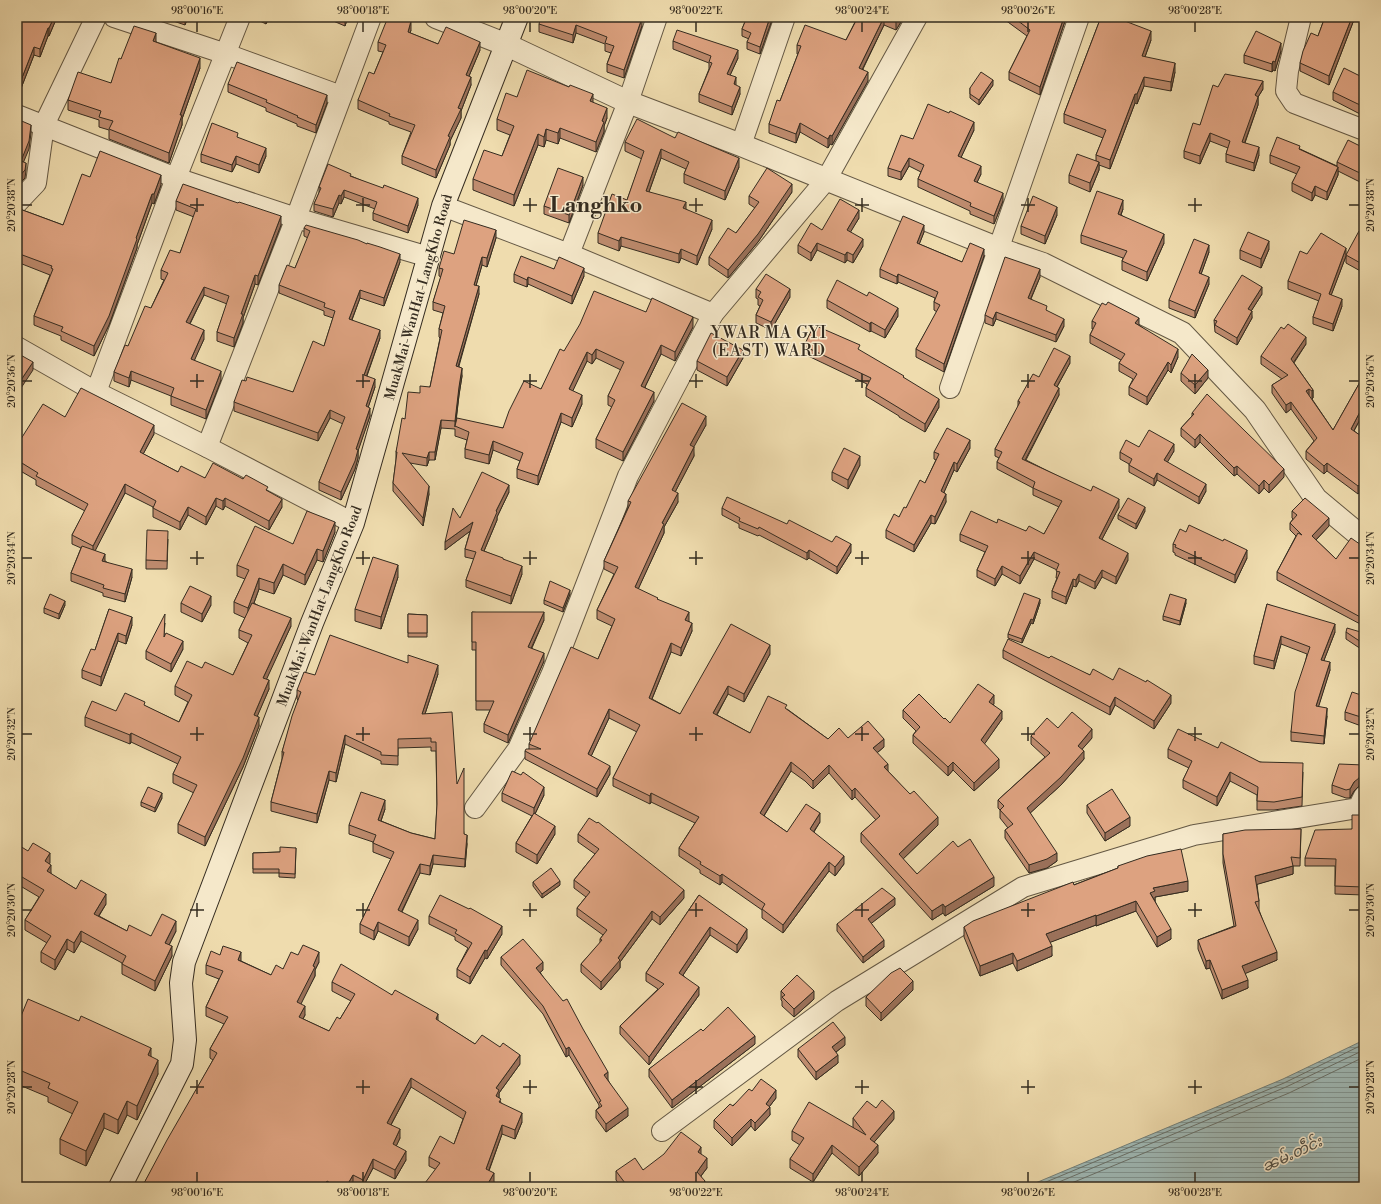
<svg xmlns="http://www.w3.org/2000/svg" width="1381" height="1204" viewBox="0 0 1381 1204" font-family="'Libre Bodoni','Noto Sans Myanmar',serif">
<defs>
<pattern id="water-rules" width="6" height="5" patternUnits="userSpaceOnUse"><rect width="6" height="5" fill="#9fb9b6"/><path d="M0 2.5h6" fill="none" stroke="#829794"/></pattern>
</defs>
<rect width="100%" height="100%" fill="#efdcae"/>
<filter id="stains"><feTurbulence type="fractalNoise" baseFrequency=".005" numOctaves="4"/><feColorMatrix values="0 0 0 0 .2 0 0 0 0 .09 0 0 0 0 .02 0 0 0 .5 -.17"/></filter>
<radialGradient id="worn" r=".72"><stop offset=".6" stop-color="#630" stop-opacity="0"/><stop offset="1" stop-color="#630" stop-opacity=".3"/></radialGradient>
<path fill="url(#water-rules)" stroke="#75817a" d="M1364,1040V1187H1026L1283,1079Z"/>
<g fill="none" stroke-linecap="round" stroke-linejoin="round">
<g stroke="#6a726b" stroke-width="1">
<path d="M1034,1187L1284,1083L1364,1044"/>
<path d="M1047,1187L1286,1087L1364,1050"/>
<path d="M1062,1187L1289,1093L1364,1057"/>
</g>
<defs>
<g id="minor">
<path d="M114,17L226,54L341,96"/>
<path d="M1301,17L1288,71L1286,91L1294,103L1364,130"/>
<path d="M17,115L176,178L296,218L429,257"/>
<path d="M741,145L785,17"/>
<path d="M17,203L36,183L44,125L96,17"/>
<path d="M443,206L569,254L713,314L826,180L917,17"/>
<path d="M569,254L628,102L657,17"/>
<path d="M17,347L96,392L207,447L353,523"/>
<path d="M950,388L1079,17"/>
<path d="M96,392L176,178L240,17"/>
<path d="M207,447L296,218L371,17"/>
<path d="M475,808L518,749L552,673L628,476L713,314"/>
<path d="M662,1131L837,1001L1023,887L1194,835L1358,808L1364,796"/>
</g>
<path id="tertiary" d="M436,17L507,45L628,102L741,145L999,249L1043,264L1182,333L1255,410L1316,499L1364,539"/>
<path id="secondary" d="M120,1187L182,1064L185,1040L181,983L184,962L312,623L353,523L443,206L517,17"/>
</defs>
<use href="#minor" stroke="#645844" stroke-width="22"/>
<use href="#tertiary" stroke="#645844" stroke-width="24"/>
<use href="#secondary" stroke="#352c20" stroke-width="24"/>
<use href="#minor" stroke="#f5e8ca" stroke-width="20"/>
<use href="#tertiary" stroke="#f5e8ca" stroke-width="22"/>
<use href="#secondary" stroke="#f5e8ca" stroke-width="22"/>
</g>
<g fill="#be8b6e" stroke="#352c20">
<path d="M17,17H57L49,36H48L40,57L34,55L18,96L17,95V31L19,24L17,23Z"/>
<path d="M162,17H188L185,25Z"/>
<path d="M252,17H269L266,24Z"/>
<path d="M324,17H348L345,26Z"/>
<path d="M747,17H773L760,54L747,49V42L749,39L742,36V29Z"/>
<path d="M850,17H904L896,30L884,25L863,69L868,81L832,145L830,144L828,148L800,132L796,143L769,133V124L780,101L798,54H797V45L846,40L856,20Z"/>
<path d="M1001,17H1065V21L1040,95L1009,80V72L1027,36Z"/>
<path d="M1101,17H1120V19L1151,40L1145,57L1175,72L1171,91L1144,86L1137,104L1135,103L1110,169L1099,165V170L1090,192L1069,183V175L1096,161V155L1103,138L1064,123V114Z"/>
<path d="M1179,17H1187V19Z"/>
<path d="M1325,17H1355L1329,85L1300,71V63L1318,36Z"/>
<path d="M613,21L642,26L624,78L607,72V64L611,53L605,51V44L576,33L573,43L539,32V24Z"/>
<path d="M411,30L410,33L438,44L480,50L469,76L471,85L461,111V118L450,141V145L436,178L402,164V156L411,132L389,124V122L358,109V100L374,74L383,52L378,51V42Z"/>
<path d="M673,41L738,58L730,75L740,94L732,115L699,102V94L709,69V63L673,49Z"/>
<path d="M156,42L200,68L182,119V125L169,163L109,139V130L99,127V120L68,110V100L111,83L121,59Z"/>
<path d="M1281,51L1275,71L1273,70L1272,72L1244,63V55Z"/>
<path d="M1364,78V106L1360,114L1333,100V92Z"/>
<path d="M228,84L327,103L316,133L297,126V124L266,111V108L228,92Z"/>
<path d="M993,85L979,105L970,98V88Z"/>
<path d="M1218,87L1263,89L1258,97V105L1245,143L1259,155L1254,171L1226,162V154L1228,148L1210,141L1200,164L1184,158V151L1200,125Z"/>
<path d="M517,97L593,102L607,118L604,126V132L596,152L560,138L558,144L546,140L544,147L538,145L514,206L473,190V179L502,156L510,135L497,130V119Z"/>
<path d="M974,130L961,157L981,174L977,182L1003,201L994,224L970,214V211L918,187V179L921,172L909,166L901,180L888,176V168L913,139Z"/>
<path d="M238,138L266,156L259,173L236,164L232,172L201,162V154Z"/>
<path d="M675,138L739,167L725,200L684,183V174L686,169L661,158L649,192L686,209L712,229L697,265L681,258L679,263L621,246L619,251L598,243V233L627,200L642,159L625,151V142Z"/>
<path d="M1364,148V184L1338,171V175L1327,200L1315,195L1312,201L1292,191V183L1297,174L1270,163V155L1300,149L1337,166V162Z"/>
<path d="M351,176L418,205L408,233L373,220V213L375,209L344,197L341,204L339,203L333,217L314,211V204L319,193V187Z"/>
<path d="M90,177L161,185L154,204L152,203L137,245V248L109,325L94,356L61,340V336L34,325V316L50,275L17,262V208L63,225Z"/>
<path d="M583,185L569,223L544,214V206Z"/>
<path d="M792,192L758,242L728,278L709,265V257L736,233L755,208L749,204V196Z"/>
<path d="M176,201L281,225L258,285L255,284L243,318V323L234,347L217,341V332L227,304L204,295L190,324L204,339L194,360L221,380L206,419L171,405V396L131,380L129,387L114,381V372L128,346L151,308L164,280L161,279V270L180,253L194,217L176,210Z"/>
<path d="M1123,209L1121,215L1164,243L1147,281L1122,270V261L1123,258L1081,243V235Z"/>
<path d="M1057,215L1045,244L1021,234V226Z"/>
<path d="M859,218L850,232L863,246L853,263L847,260L845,263L817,250L811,261L798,253V245L822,230Z"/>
<path d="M304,228L400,262L384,306L360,298L352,320L380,338L367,376L375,387L368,407L370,416L358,450V458L355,469L341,500L319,490V482L343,424L330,418L318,441L234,411V402L246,381L293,392L324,346L333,318L324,315V311L279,293V285L295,268L308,238L304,236Z"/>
<path d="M924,232L919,244L962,262L984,256L944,372L916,357V349L937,312L934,310V302L935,298L898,282L897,284L880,277V269Z"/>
<path d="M1364,234V273L1346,263V256L1331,295L1342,306L1333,331L1313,324V317L1319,301L1288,289V281L1307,254L1346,255Z"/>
<path d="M496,238L487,267L482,265L476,285L479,294L459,366L462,376L459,395L456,422L503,428L541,389L564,351L646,312L693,327L675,361L661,354L645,387L654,401L623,461L596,448V439L612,407L608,405V396L621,370L596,358L592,364L587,361L572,391L582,404L572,427L561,422L538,485L517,478V469L520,461L493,450L489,464L465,458V449L467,440L455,436V429L441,428L435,460H429L427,466L410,463L429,494L423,526L393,491V483L396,460V452L405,419L420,393L430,387L440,338L439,337V329L443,313L433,310V302L441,277L439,276V268L454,254Z"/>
<path d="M1269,249L1261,268L1240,259V250Z"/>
<path d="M1209,252L1201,274L1209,284L1195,318L1169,308V300Z"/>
<path d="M554,269L584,276L572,304L528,284L527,287L514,282V274Z"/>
<path d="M1040,277L1031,299L1047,311L1064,326L1056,342L996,319L993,326L985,323V315Z"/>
<path d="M756,289L790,297L771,330L756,323V315L760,306L758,305V299L756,298Z"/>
<path d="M1262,294L1251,311L1252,318L1237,345L1215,332L1214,320Z"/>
<path d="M827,300L898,316L885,338L871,331L870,332L827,308Z"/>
<path d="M1092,321L1139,325L1178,357L1171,373L1168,370L1147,405L1129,395V387L1133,379L1119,371V363L1121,360L1090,343V335L1093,329H1092Z"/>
<path d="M1306,344L1294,363L1313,390V398L1312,399L1333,430L1364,375V412L1354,431L1364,438V488L1358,494L1327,471L1324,474L1306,459V451L1314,441L1291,409L1286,413L1272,393V385L1282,379L1261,364V356Z"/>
<path d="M804,346L904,378L939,407L925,432L899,417V416L866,396V388L867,384L804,354Z"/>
<path d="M743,358L727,386L697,370V361Z"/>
<path d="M1070,363L1057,387L1059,395L1026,460L1119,507L1102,539L1128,560L1116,584L1102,577L1095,589L1079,581L1076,587L1073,586L1066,604L1052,598V591L1057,578H1056L1057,570L1034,559L1020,584L1002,574L995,586L977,577V570L985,552L960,541V534L997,523L1026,531L1044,534L1059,507L1033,495V488L997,469V462L999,458L995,456V449L1018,407V401L1039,377Z"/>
<path d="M1181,373L1208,378L1195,394L1181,381Z"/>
<path d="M1192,413L1284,477L1269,493L1264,488L1259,494L1237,474L1234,476L1200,442L1195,448L1181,436V428L1192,416Z"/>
<path d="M65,417L154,434L143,454L178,472L205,478L243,479L268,491L282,507L269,530L225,506L223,510L216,506L206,525L188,515L180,530L153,517V507L125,493L95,550L105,561L132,577L125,602L103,596V593L71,581V573L81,548L72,544V535L85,511L36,485V480L17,469V441L19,442Z"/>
<path d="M706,425L693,447L694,456L675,492L678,502L664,527V533L638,589L658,600L689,621L692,631L681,656L671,652L652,699L680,714L770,654L744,702L728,694L717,715L750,733L787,709L828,739L848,738L884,747L877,753L888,771L938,825L903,859L917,874L958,847L994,886L945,916L943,913L932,920L861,842V833L876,820L855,797L852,800L829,773L813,789L805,781L791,771L764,816L787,832L820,822L814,832L844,864L835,876L829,871L783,933L762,918V910L722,882L720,885L700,873V870L679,856V848L695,823L651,802L650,804L613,786V778L637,732L609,718L591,756L610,774L597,797L525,759V751L529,749V744L598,659L612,626L597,619V610L614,574L604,569V561L628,507V501Z"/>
<path d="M1139,447L1174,451L1167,462L1206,491L1199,504L1157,480L1154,486L1129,472V464L1120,459V452Z"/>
<path d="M970,448L957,472L954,470L944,492L946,502L935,524L931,523L914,552L886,538V530L899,517L906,508L925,483L936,460L934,459V452Z"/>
<path d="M860,465L848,489L832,480V472Z"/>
<path d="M509,492L497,517V520L484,551L503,559L522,574L511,604L466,587V580L474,559L465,557V549L470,531L445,550L460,518Z"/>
<path d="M722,508L851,552L837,574L809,558L807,560L759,535L758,536L739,528V524L722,515Z"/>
<path d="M1145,511L1136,529L1118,519V515Z"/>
<path d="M1292,511L1329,526L1316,540L1336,559L1364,547V626L1277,580V572L1296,536L1290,530V523L1293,519L1292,518Z"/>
<path d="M335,532L323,562L317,560L305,585L283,575L274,594L259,589L254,603L291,626L266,679L269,689L257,716L259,726L243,767L205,846L178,833V824L194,793L173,783V774L178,764L131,742L130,744L85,726V717L145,706L179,722L188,702L175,695V686L202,668L233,675L248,643L239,638V630L245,618L234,613V602L245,579L237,576V565L293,544Z"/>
<path d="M168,539L167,569H146V560Z"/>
<path d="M1173,544L1247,558L1235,583L1175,555V553L1173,552Z"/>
<path d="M398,577L381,629L355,621V609Z"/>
<path d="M570,594L563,612L544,604V600Z"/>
<path d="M181,603L211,605L202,622L181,612Z"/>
<path d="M1040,603L1033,624L1031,623L1022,643L1008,638V634Z"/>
<path d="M1186,603L1180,625L1163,620V616Z"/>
<path d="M1267,604L1335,632L1324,660L1330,670L1318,707L1327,716L1324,744L1291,741V732L1307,654L1281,644L1274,669L1254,664V656Z"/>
<path d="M65,605L59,619L44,613V608Z"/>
<path d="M109,609L132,625L126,644L118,641L101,686L82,678V670L95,650Z"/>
<path d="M472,612L544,620L532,648L544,661L508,743L484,732V724L490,710H476V650H472Z"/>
<path d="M408,614L427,615V637H408Z"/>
<path d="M165,623L164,636L183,649L171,672L146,659V651Z"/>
<path d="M1346,632L1364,633V651L1346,639Z"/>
<path d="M1003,650L1049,658L1090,675L1113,680L1171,703L1154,729L1115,705L1110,715L1003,658Z"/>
<path d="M438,674L425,714L457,784L464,834L467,844L465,867L433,864L430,875L420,873L402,912L418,929L409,946L378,931L374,940L360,933V924L391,859L373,852V842L349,834V825L385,809L381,821L411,833L435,839L437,806L436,751H431V747L398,748V765L381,764V761L345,744L336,782L329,780L317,823L271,811V802L282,759V752L298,700L297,699V690L315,675Z"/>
<path d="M1364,696V727L1345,720V712Z"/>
<path d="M993,704L1002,719L984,744L999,768L974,791L953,770L948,776L913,743V735L916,731L903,718V710L944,719L950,723L994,704Z"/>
<path d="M1058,728L1092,738L1082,749L1084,759L1061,785L1030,813L1057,861L1047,868L1029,873L1005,838V830L1008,828L1000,818V810L998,808V800L1045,757L1031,744V736Z"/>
<path d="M1218,748L1260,762L1303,772L1302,806L1274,810H1257V795L1230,781L1217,806L1183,788V780L1189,768L1168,758V749Z"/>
<path d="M1364,773L1359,786L1354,791L1350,798H1346L1332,793V785Z"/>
<path d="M502,793L544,795L535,814L555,834L537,864L516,852V843L532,816L502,801Z"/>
<path d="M162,798L155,812L141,806V802Z"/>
<path d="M1087,805L1130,826L1105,841L1087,813Z"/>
<path d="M1364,815V895L1335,894V866H1305V858L1352,829Z"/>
<path d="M1301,829L1300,866H1293V874L1257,884L1259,901V910L1277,960L1245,973L1248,988L1222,999L1210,968L1206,969L1198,949V940L1234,926L1223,863V834Z"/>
<path d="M578,834L684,898L660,925L652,919L620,962V968L601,990L581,972V964L600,943V939L603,935L577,916V908L586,897L574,888V880L595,854L578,842Z"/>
<path d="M296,848L295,878L279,877V873H253V853L280,852Z"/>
<path d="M17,851L50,863L49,864L51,874L76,889L106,904L99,916L127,931L151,936L176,931L169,945L172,956L155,991L122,974V963L81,941L74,953L67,949L55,970L41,962V952L47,943L25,930V920L39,897L17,884Z"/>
<path d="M1118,866L1188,891L1155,897V901L1171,939L1157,947L1136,911L1096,926V925L1050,942L1052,956L1017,971L1013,963L980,976L964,937V927L1118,868Z"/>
<path d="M533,882L560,885L542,898L533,886Z"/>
<path d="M699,895L747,938L737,953L710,935L683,975L699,995L649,1065L620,1034V1026L658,989L646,981V973Z"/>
<path d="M895,905L871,923L884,947L863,963L837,931V924Z"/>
<path d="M429,916L502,934L487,959L485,958L470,984L457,977V969L468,948L455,940V937L429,924Z"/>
<path d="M298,955L319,962L315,970V976L300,1004L305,1015L303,1019L329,1031L340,1019L351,1001L332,991V982L392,995L438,1021L475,1044L520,1064L499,1093V1098L501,1103L522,1122L515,1139L502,1134L489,1171L494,1182L435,1169L429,1166V1157L454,1144L463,1119L411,1087L391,1125L400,1138L396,1146L406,1160L395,1179L373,1168L363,1187H359L353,1184L351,1187H142L213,1060L210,1058V1049L224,1024L206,1016V1007L219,979L206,974V965L241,961L271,975L283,969Z"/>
<path d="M501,957L543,970L540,972L608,1080L628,1116L606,1132L596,1118V1110L599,1107V1105L569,1055L566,1057L543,1014L501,965Z"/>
<path d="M913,990L881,1021L866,1006V997Z"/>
<path d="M781,991L814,999L794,1017L782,1006V1001L781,1000Z"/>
<path d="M17,1026L151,1056L158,1074L137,1120L127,1115L118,1134L104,1128L86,1166L60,1154V1139L73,1114L48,1102V1097L17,1084Z"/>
<path d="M703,1031L755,1044L672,1108L649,1077V1069Z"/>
<path d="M845,1045L836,1052L838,1063L816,1080L798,1057V1049Z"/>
<path d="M752,1091L776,1098L769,1107L770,1115L755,1131L751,1126L732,1146L714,1128V1120Z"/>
<path d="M876,1108L894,1119L874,1142L878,1153L859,1176L832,1153L813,1182L790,1168V1159L800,1145L792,1140V1131L854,1128L853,1127V1118Z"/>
<path d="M701,1154L707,1168L701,1176L705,1187H621L616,1180V1171L643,1170Z"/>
</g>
<g fill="#9b715a" stroke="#352c20">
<path d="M54,17H57L49,36V28Z"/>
<path d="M185,17H188L185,25Z"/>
<path d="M267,17H269L266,24V19Z"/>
<path d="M345,17H348L345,26Z"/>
<path d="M770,17H773L760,54V47Z"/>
<path d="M884,17V25L859,76V68Z"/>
<path d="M899,17H904L896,30V22Z"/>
<path d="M1064,17H1065V21L1040,95V87Z"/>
<path d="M1352,17H1355L1329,85V76Z"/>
<path d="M642,18V26L624,78V70Z"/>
<path d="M411,21V30L408,40V32Z"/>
<path d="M576,25V33L573,43V35Z"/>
<path d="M48,28V36L40,57V49Z"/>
<path d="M1151,31V40L1142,65V56Z"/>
<path d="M156,33V43L153,41Z"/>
<path d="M480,42V50L466,83V75Z"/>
<path d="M1281,43V51L1275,71V62Z"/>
<path d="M34,47V55L18,96V88Z"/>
<path d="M738,50V58L727,82V74Z"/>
<path d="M200,58V68L182,119V125L169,163V153L180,115Z"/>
<path d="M1273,61V70L1272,72V64Z"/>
<path d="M1175,63V72L1171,91V82Z"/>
<path d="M868,72V81L832,145V136Z"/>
<path d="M471,77V85L461,111V118L450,141V145L436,178V170L458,108Z"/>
<path d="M736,77V85L734,84Z"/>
<path d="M1144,77V86L1137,104V94Z"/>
<path d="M993,80V85L979,105V100Z"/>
<path d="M1263,81V89L1258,97V105L1242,150V142L1255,95Z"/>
<path d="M740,87V94L732,115V107Z"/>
<path d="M593,94V105L590,101Z"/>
<path d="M1135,94V103L1110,169V160Z"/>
<path d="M327,95V103L316,133V125Z"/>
<path d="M1364,97V106L1360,114V105Z"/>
<path d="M607,108V118L604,126V132L596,152V142L602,121Z"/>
<path d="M974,122V130L958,164V156Z"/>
<path d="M800,123V132L796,143V134Z"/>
<path d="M31,125V133L29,149L21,168V161Z"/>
<path d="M560,128V138L558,144V133Z"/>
<path d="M546,129V140L544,147V137Z"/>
<path d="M1210,133V141L1200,164V156Z"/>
<path d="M538,134V145L514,206V195Z"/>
<path d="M830,135V144L828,148V139Z"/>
<path d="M1259,147V155L1254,171V163Z"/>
<path d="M266,148V156L259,173V165Z"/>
<path d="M661,149V158L646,200V191Z"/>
<path d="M236,156V164L232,172V165Z"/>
<path d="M739,158V167L725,200V191Z"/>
<path d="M909,158V166L901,180V172Z"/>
<path d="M1099,162V170L1090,192V183Z"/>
<path d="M26,163V170L25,178L17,186V179Z"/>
<path d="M981,166V174L974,189V181Z"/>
<path d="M1338,167V175L1327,200V192Z"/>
<path d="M161,175V185L154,204V194Z"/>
<path d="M583,177V185L569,223V215Z"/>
<path d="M792,184V192L758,242L728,278V270Z"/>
<path d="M1315,186V195L1312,201V193Z"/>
<path d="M344,190V197L341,204V196Z"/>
<path d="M1003,193V201L994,224V216Z"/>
<path d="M152,194V203L137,245V248L109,325L94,356V346L136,238Z"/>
<path d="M339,195V203L333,217V209Z"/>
<path d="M418,198V205L408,233V226Z"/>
<path d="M1123,200V209L1118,222V214Z"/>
<path d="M686,202V212L683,208Z"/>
<path d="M1057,207V215L1045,244V236Z"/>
<path d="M859,210V218L847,238V230Z"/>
<path d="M281,216V225L258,285V276Z"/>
<path d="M712,220V229L697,265V256Z"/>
<path d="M924,225V232L917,250V243Z"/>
<path d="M496,230V238L487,267V258Z"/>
<path d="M1164,234V243L1147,281V272Z"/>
<path d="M621,237V246L619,251V241Z"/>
<path d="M863,239V246L853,263V255Z"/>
<path d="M1269,241V249L1261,268V259Z"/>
<path d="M817,243V250L811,261V253Z"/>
<path d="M1209,245V252L1199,280V273Z"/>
<path d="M1346,248V256L1329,301V294Z"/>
<path d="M681,249V258L679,263V254Z"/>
<path d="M984,249V256L944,372V364Z"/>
<path d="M847,252V260L845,263V255Z"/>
<path d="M400,254V262L384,306V298Z"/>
<path d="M482,257V265L474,293V285Z"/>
<path d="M584,268V276L572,304V296Z"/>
<path d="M1040,269V277L1028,305V298Z"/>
<path d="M898,274V282L897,284V277Z"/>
<path d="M255,275V284L243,318V323L234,347V338L241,314Z"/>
<path d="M528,277V284L527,287V280Z"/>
<path d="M1209,277V284L1195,318V311Z"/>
<path d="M479,286V294L456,374V366Z"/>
<path d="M204,287V295L186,331V322Z"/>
<path d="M1262,287V294L1248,316V309Z"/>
<path d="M790,289V297L771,330V322Z"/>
<path d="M360,290V298L349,327V319Z"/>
<path d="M1342,299V306L1333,331V324Z"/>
<path d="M898,308V316L885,338V330Z"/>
<path d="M1252,311V318L1237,345V338Z"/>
<path d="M996,312V319L993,326V319Z"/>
<path d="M693,317V327L675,361V352Z"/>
<path d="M1139,318V326L1135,323Z"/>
<path d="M1064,319V326L1056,342V335Z"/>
<path d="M871,322V331L870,332V324Z"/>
<path d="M204,330V339L191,368V359Z"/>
<path d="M380,330V338L364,383V375Z"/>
<path d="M1306,337V344L1291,366V359Z"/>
<path d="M661,345V354L641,395V386Z"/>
<path d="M596,349V358L592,364V355Z"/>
<path d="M1178,349V357L1171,373V365Z"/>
<path d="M743,350V358L727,386V377Z"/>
<path d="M587,352V361L569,399V389Z"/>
<path d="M1070,356V363L1054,392V385Z"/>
<path d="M33,362V370L17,394V386Z"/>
<path d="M1168,362V370L1147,405V397Z"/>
<path d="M462,368V376L459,395L455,427V421L459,387Z"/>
<path d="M1208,370V378L1195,394V385Z"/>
<path d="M131,371V380L129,387V378Z"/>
<path d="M221,371V380L206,419V410Z"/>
<path d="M375,379V387L366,414V406Z"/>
<path d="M1059,388V395L1022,466V459Z"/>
<path d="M1309,389V397L1306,391Z"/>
<path d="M1313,390V398L1312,399V391Z"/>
<path d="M654,392V401L623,461V452Z"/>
<path d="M582,395V404L572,427V418Z"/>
<path d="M939,399V407L925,432V424Z"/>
<path d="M1291,402V409L1286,413V405Z"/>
<path d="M1364,404V412L1351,436V429Z"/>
<path d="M370,408V416L356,457V449Z"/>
<path d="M330,410V418L318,441V433Z"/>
<path d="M561,413V422L538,485V476Z"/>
<path d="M706,416V425L690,454V445Z"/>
<path d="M441,420V428L435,460V452Z"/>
<path d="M154,425V434L140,460V452Z"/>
<path d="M1200,434V442L1195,448V440Z"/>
<path d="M970,440V448L957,472V464Z"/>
<path d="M493,441V450L489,464V455Z"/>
<path d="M1174,444V451L1164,468V460Z"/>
<path d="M694,447V456L672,498V490Z"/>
<path d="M358,450V458L355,469L341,500V492Z"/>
<path d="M429,452V460L427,466V458Z"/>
<path d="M860,456V465L848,489V480Z"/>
<path d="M954,462V470L941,499V491Z"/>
<path d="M1327,463V471L1324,474V466Z"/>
<path d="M1237,466V474L1234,476V468Z"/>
<path d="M1284,469V477L1269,493V485Z"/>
<path d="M1157,473V480L1154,486V479Z"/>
<path d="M1264,480V488L1259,494V486Z"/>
<path d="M1364,480V488L1358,494V486Z"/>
<path d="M125,484V493L93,555V546Z"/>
<path d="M1206,484V491L1199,504V497Z"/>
<path d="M509,485V492L497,517V520L481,558V550L496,511Z"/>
<path d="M429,486V494L423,526V518Z"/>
<path d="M678,493V502L664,527V533L635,596V587L662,523Z"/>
<path d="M946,494V502L935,524V517Z"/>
<path d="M216,498V506L206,525V517Z"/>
<path d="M225,498V506L223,510V501Z"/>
<path d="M282,499V507L269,530V521Z"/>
<path d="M1119,499V507L1099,545V538Z"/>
<path d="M188,507V515L180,530V522Z"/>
<path d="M1145,507V511L1136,529V524Z"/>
<path d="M931,515V523L914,552V545Z"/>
<path d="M1329,518V526L1312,544V536Z"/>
<path d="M335,522V532L323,562V551Z"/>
<path d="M473,522V529L445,550V542Z"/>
<path d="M851,544V552L837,574V567Z"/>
<path d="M317,549V560L305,585V575Z"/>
<path d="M809,550V558L807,560V553Z"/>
<path d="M1247,550V558L1235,583V575Z"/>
<path d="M1034,552V559L1020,584V576Z"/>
<path d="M1128,553V560L1116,584V577Z"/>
<path d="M105,554V562L102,561Z"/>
<path d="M283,564V575L274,594V583Z"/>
<path d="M398,565V577L381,629V617Z"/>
<path d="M522,566V574L511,604V596Z"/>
<path d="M1002,566V574L995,586V579Z"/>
<path d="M132,569V577L125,602V594Z"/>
<path d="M1102,570V577L1095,589V582Z"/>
<path d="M1079,574V581L1076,587V580Z"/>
<path d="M259,578V589L248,619V608Z"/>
<path d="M1073,579V586L1066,604V597Z"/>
<path d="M570,590V594L563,612V608Z"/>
<path d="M211,596V605L202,622V614Z"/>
<path d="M1040,599V603L1033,624V620Z"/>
<path d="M1186,599V603L1180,625V621Z"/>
<path d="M65,601V605L59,619V614Z"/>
<path d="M544,612V620L528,655V647Z"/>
<path d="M689,612V621L685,629V620Z"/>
<path d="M132,617V625L126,644V636Z"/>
<path d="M291,618V626L263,687V678Z"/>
<path d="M1031,619V623L1022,643V639Z"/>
<path d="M692,623V631L681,656V648Z"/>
<path d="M1335,624V632L1321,668V660Z"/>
<path d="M118,633V641L101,686V677Z"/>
<path d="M1281,636V644L1274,669V661Z"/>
<path d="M183,641V649L171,672V664Z"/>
<path d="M671,643V652L649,706V698Z"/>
<path d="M770,645V654L744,702V694Z"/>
<path d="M544,653V661L508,743V735Z"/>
<path d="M1330,662V670L1316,715V706Z"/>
<path d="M438,665V674L422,723V714Z"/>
<path d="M269,680V689L254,724V715Z"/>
<path d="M728,686V694L713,721V713Z"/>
<path d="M994,695V704L989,710V702Z"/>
<path d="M1171,695V703L1154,729V721Z"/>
<path d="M1115,697V705L1110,715V707Z"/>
<path d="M1327,708V716L1324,744V736Z"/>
<path d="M609,709V718L588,763V754Z"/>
<path d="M1002,711V719L981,749V740Z"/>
<path d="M259,717V726L243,767L205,846V837Z"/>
<path d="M1092,729V738L1078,754V746Z"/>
<path d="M131,733V742L130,744V735Z"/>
<path d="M345,735V744L336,782V773Z"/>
<path d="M884,739V747L873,756V748Z"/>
<path d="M1084,751V759L1061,785L1027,816V808Z"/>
<path d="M999,759V768L974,791V783Z"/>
<path d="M791,762V771L760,822V813Z"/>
<path d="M953,762V770L948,776V767Z"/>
<path d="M888,764V773L884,767Z"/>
<path d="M829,765V773L813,789V781Z"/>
<path d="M1364,765V773L1359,786L1354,791L1350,798V789Z"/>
<path d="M610,766V774L597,797V789Z"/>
<path d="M329,771V780L317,823V814Z"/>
<path d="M1230,772V781L1217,806V797Z"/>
<path d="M544,787V795L534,816V808Z"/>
<path d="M855,788V797L852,800V791Z"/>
<path d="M162,793V798L155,812V808Z"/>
<path d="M651,793V802L650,804V796Z"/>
<path d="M385,800V809L378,829V820Z"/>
<path d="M820,813V822L810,837V829Z"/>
<path d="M938,817V825L899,863V854Z"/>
<path d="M1130,817V826L1105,841V833Z"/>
<path d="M555,826V834L537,864V855Z"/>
<path d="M467,835V844L465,867V859Z"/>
<path d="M50,853V863L45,871V861Z"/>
<path d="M1057,853V861L1047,868L1029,873V865Z"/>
<path d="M433,855V864L430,875V866Z"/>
<path d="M844,856V864L835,876V867Z"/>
<path d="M829,862V871L783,933V925Z"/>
<path d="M420,864V873L398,919V910Z"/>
<path d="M51,865V875L47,871Z"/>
<path d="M1293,866V874L1255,885V876Z"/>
<path d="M722,874V882L720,885V876Z"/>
<path d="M994,877V886L945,916V907Z"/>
<path d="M560,881V885L542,898V894Z"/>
<path d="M1188,881V891L1155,897V901L1150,893L1153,888Z"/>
<path d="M684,890V898L660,925V917Z"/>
<path d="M106,894V904L94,923V914Z"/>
<path d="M895,898V905L868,926V919Z"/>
<path d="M1136,901V911L1096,926V916Z"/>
<path d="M943,904V913L932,920V911Z"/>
<path d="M652,911V919L620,962V968L601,990V982Z"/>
<path d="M1096,915V925L1046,944V934Z"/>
<path d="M418,920V929L409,946V937Z"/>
<path d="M176,921V931L165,953V943Z"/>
<path d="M378,922V931L374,940V931Z"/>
<path d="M502,926V934L487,959V951Z"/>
<path d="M710,927V935L679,981V973Z"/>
<path d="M747,929V938L737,953V945Z"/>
<path d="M1171,929V939L1157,947V937Z"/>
<path d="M81,931V941L74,953V943Z"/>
<path d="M67,939V949L55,970V960Z"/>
<path d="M884,940V947L863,963V957Z"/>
<path d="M172,946V956L155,991V981Z"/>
<path d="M1052,946V956L1017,971V961Z"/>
<path d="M485,950V958L470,984V977Z"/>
<path d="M241,952V961L238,960Z"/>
<path d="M319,952V962L315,970V976L297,1012V1002Z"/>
<path d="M1277,952V960L1242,975V966Z"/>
<path d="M1013,953V963L980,976V966Z"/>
<path d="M1210,960V968L1206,969V961Z"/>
<path d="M543,962V970L536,976V968Z"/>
<path d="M20,979V987L17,991V983Z"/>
<path d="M1248,980V988L1222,999V990Z"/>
<path d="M913,981V990L881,1021V1013Z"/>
<path d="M699,987V995L649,1065V1057Z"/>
<path d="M814,991V999L794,1017V1009Z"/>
<path d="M305,1006V1015L299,1026V1017Z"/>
<path d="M438,1014V1023L436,1019Z"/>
<path d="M755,1036V1044L672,1108V1100Z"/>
<path d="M845,1037V1045L832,1055V1047Z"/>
<path d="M569,1047V1055L566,1057V1049Z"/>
<path d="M151,1048V1062L148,1055Z"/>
<path d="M520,1055V1064L499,1093V1099L496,1105V1088Z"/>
<path d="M838,1055V1063L816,1080V1072Z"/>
<path d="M158,1060V1074L137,1120V1106Z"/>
<path d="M608,1072V1080L604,1083V1075Z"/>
<path d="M411,1078V1087L387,1132V1123Z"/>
<path d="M776,1090V1098L766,1111V1104Z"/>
<path d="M127,1101V1115L118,1134V1120Z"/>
<path d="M770,1107V1115L755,1131V1123Z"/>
<path d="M628,1108V1116L606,1132V1124Z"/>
<path d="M894,1111V1119L870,1147V1139Z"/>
<path d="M104,1113V1128L86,1166V1151Z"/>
<path d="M522,1113V1122L515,1139V1130Z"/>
<path d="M751,1119V1126L732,1146V1138Z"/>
<path d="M502,1125V1134L486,1178V1169Z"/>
<path d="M400,1129V1138L393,1153V1144Z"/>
<path d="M832,1145V1153L813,1182V1174Z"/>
<path d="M878,1145V1153L859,1176V1167Z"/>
<path d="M701,1147V1156L698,1152Z"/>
<path d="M406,1151V1160L395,1179V1170Z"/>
<path d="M707,1158V1168L697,1181V1172Z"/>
<path d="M373,1159V1168L363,1187V1180Z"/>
<path d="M494,1173V1182L491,1187H486Z"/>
<path d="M353,1175V1184L351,1187H346Z"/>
<path d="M327,1181V1187H323Z"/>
<path d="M705,1181V1187H699Z"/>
</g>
<g fill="#dda280" stroke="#352c20">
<path d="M22,17H54L49,28H48L40,49L34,47L18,88L17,87V31Z"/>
<path d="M261,17H267L266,19Z"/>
<path d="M388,17H400L411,21L408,32L438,44L446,27L480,42L466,75L471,77L458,108L461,109L448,136L450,137L436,170L402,156L415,125L389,116L390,114L358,100L369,72L374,74L386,45L378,42Z"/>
<path d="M541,17H602L613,21L614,17H639L642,18L624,70L607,64L614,46L605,43L607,37L576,25L573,35L539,24Z"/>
<path d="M747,17H770L760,47L747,42L751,33L742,29Z"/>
<path d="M858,17H884L859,68L868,72L832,136L830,135L828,139L800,123L796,134L769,124L777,100L780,101L801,46L797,45L805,25L846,40Z"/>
<path d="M886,17H899L896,22Z"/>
<path d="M1013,17H1064L1040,87L1009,72L1030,30Z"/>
<path d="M1101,17H1117V18L1151,31L1142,56L1175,63L1171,82L1144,77L1137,94H1135L1110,160L1096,155L1106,130L1064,114Z"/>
<path d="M1325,17H1352L1329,76L1300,63L1303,51L1311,33L1318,36Z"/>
<path d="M134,26L156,33L153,41L200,58L180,115H182L169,153L109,129L113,121L99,117L101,111L68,100L78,72L111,83L119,58L121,59Z"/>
<path d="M677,30L738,50L727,74L736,77L734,84L740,87L732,107L699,94L712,63L709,62L711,56L673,41Z"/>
<path d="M1256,31L1281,43L1275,62L1273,61L1272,64L1244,55Z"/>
<path d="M237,62L327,95L316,125L297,117L298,116L266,102L267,100L228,84Z"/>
<path d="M1344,68L1364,78V97L1360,105L1333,92Z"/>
<path d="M527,70L569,87L570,85L593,94L590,101L607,108L602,121L604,122L596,142L560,128L558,133L546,129L544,137L538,134L514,195L473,179L484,150L502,156L514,126L497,119L506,93L517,97Z"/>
<path d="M981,72L993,80L979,100L970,94V88Z"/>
<path d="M1225,74L1263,81L1255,95L1258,97L1242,142L1259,147L1254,163L1226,154L1230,141L1210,133L1200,156L1184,151L1193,123L1200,125L1213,85L1218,87Z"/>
<path d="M928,104L949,113L950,111L974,122L958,156L981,166L974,181L1003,193L994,216L970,206L971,203L918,179L924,165L909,158L901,172L888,168L901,135L913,139Z"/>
<path d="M17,119L31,125L29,141L21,161L26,163L25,170L17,179Z"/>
<path d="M637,119L675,138L678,132L739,158L725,191L684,174L689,162L661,149L646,191L686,202L683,208L712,220L697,256L681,249L679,254L621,237L619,241L598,233L612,194L627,200L644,151L625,142Z"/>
<path d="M212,123L238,133L237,137L266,148L259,165L236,156L232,165L201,154Z"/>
<path d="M1277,137L1300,146L1299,149L1338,167L1327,192L1315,186L1312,193L1292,183L1300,167L1270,155Z"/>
<path d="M1348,140L1364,148V175L1337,162Z"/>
<path d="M100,151L161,175L154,194H152L136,238L137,239L109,316L94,346L61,331L63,327L34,316L53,269L51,268L52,266L17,253V208L63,225L82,174L90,177Z"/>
<path d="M1077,154L1099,162L1090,183L1069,175Z"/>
<path d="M328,164L351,174L350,176L383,188L384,185L418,198L408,226L373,213L377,202L344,190L341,196L339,195L333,209L314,204L321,188L319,187Z"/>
<path d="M558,168L583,177L569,215L544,206Z"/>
<path d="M767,168L792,184L758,234L728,270L709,257L728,228L736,233L759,202L749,196Z"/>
<path d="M183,184L238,203L239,202L281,216L258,276L255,275L241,314H243L234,338L217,332L229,296L204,287L186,322L204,330L191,359L221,371L206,410L171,396L174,388L131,371L129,378L114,372L125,345L128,346L145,306L151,308L168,273L161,270L170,250L180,253L196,209L176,201Z"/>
<path d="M1097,191L1123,200L1118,214L1164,234L1147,272L1122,261L1127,251L1081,235Z"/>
<path d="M1033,196L1057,207L1045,236L1021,226Z"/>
<path d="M840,199L859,210L847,230L863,239L853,255L847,252L845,255L817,243L811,253L798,245L811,223L822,230Z"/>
<path d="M903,216L924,225L917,243L962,262L970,243L984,249L944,364L916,349L940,305L934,302L938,292L898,274L897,277L880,269Z"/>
<path d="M464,220L496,230L487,258L482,257L474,285L479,286L456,366L462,368L459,387L455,421L441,420L435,452H429L427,458L402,453L429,486L423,518L393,483L397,452H396L402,418L405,419L408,392L420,393V386L430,387L442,330L439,329L445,306L433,302L443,269L439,268L444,251L454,254Z"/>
<path d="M306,225L358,240L367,244V243L380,247L400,254L384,298L360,290L349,319L380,330L364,375L375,379L366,406L370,408L356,449L358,450L355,461L341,492L319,482L345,417L330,410L318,433L234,402L242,380L246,381L247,377L293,392L313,341L324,346L335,311L324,307L325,303L279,285L287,265L295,268L310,231L304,228Z"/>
<path d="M1359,231L1364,234V265L1346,255Z"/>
<path d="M1248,232L1269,241L1261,259L1240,250Z"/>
<path d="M1321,233L1346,248L1329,294L1342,299L1333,324L1313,317L1321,294L1288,281L1300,251L1307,254Z"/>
<path d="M1194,239L1209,245L1199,273L1209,277L1195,311L1169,300Z"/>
<path d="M521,256L554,269L559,257L584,268L572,296L528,277L527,280L514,274Z"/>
<path d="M1005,257L1040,269L1028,298L1047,306L1046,310L1064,319L1056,335L996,312L993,319L985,315Z"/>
<path d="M766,274L790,289L771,322L756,315L763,300L758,297L761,292L756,289Z"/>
<path d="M1242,275L1262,287L1248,309L1252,311L1237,338L1215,325L1217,321L1214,320Z"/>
<path d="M837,280L867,296L869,292L898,308L885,330L871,322L870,324L827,300Z"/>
<path d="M594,291L646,312L652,298L693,317L675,352L661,345L641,386L654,392L623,452L596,439L615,400L608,396L624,362L596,349L592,355L587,352L569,389L582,395L572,418L561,413L538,476L517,469L523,453L493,441L489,455L465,449L469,432L455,426L457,418L503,428L509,411L524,381L541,389L560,349L564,351L580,324Z"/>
<path d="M1108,302L1139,318L1135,323L1178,349L1171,365L1168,362L1147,397L1129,387L1137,374L1119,363L1125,354L1090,335L1096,323L1092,321L1102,303L1106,305Z"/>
<path d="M1288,324L1306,337L1291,359L1313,390L1312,391L1309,389L1306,391L1333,430L1364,375V404L1351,429L1364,438V480L1358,486L1327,463L1324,466L1306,451L1317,438L1291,402L1286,405L1272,385L1288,375L1261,356L1281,327L1284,329Z"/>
<path d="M814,325L860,345L858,349L904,376L903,377L939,399L925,424L899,408L866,388L871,378L804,346Z"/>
<path d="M711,333L743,350L727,377L697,361Z"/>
<path d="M1054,348L1070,356L1054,385L1059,388L1022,459L1091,491L1093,486L1119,499L1099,538L1128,553L1116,577L1102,570L1095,582L1079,574L1076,580L1073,579L1066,597L1052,591L1060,572L1056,571L1059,564L1034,552L1020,576L1002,566L995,579L977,570L988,546L960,534L971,511L997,523L998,519L1026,531L1029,526L1044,534L1062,501L1033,488L1035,482L997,462L1002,452L995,449L1020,402L1018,401L1033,374L1039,377Z"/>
<path d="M17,353L33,362L17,386Z"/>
<path d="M1192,354L1208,370L1195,385L1181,373Z"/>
<path d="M81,388L154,425L140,452L178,472L181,466L205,478L213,463L243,479L246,475L268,487L266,490L282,499L269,521L225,498L223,501L216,498L206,517L188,507L180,522L153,508L156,501L125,484L93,546L72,535L88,504L36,476L38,473L17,460V441L19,442L43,404L65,417Z"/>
<path d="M1207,394L1284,469L1269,485L1264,480L1259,486L1237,466L1234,468L1200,434L1195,440L1181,428L1194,414L1192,413Z"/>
<path d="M682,403L706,416L690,445L694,447L672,490L678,493L662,523L664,524L635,587L658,598L657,599L689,612L685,620L692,623L681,648L671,643L649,698L680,714L731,624L770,645L744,694L728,686L713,713L750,733L768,696L787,705L785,708L828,739L839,728L848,738L868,721L884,739L873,748L888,764L884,767L910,794L914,791L938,817L899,854L917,874L953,841L958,847L970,839L994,877L945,907L943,904L932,911L861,833L880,816L855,788L852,791L829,765L813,781L805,773L791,762L760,813L787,832L806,804L820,813L810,829L844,856L835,867L829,862L783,925L762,909L765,904L722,874L720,876L700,864L701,862L679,848L699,817L651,793L650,796L613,778L640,725L609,709L588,754L610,766L597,789L525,751L526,749H541L529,744L571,647L598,659L615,619L597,610L618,567L604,561L631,502L628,501Z"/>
<path d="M947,428L970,440L957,464L954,462L941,491L946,494L935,517L931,515L914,545L886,530L894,514L899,517L904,507L906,508L920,480L925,483L939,454L934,452Z"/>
<path d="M1149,430L1174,444L1164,460L1206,484L1199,497L1157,473L1154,479L1129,465L1132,459L1120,452L1126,440L1139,447Z"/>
<path d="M844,448L860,456L848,480L832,472Z"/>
<path d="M482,472L509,485L496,511L497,512L481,550L503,558V559L522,566L511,596L466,580L476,552L465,549L473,522L445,542L453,508L460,518Z"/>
<path d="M727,497L787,524L789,520L832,542L836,536L851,544L837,567L809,550L807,553L759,527L758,529L739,521L740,518L722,508Z"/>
<path d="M1128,498L1145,507L1136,524L1118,515Z"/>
<path d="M1305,498L1329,518L1312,536L1336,559L1351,538L1364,547V619L1277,572L1298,533L1302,535L1290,523L1297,515L1292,511Z"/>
<path d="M307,511L335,522L323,551L317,549L305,575L283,564L274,583L259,578L248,608L234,602L249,570L237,565L255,526L293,544Z"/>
<path d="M1189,525L1223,541L1224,539L1247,550L1235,575L1175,547L1176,545L1173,544L1180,529L1186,532Z"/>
<path d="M147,530L168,531L167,561L146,560Z"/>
<path d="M82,546L105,554L102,561L132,569L125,594L103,588L104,585L71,573Z"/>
<path d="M373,557L398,565L381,617L355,609Z"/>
<path d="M550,581L570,590L563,608L544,600Z"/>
<path d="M190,586L211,596L202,614L181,603Z"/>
<path d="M1024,593L1040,599L1033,620L1031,619L1022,639L1008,634Z"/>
<path d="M50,594L65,601L59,614L44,608Z"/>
<path d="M1170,594L1186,599L1180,621L1163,616Z"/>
<path d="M252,603L291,618L263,678L269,680L254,715L259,717L243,758L205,837L178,824L197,785L173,774L181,757L131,733L130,735L85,717L92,701L116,711L125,693L145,702L144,705L179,722L192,695L175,686L187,661L202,668L205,662L233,675L252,635L239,630Z"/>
<path d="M1267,604L1335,624L1321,660L1330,662L1316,706L1327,708L1324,736L1291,732L1295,692L1310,647L1281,636L1274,661L1254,656Z"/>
<path d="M109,609L132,617L126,636L118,633L101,677L82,670L91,649L95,650Z"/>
<path d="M472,612H544L528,647L544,653L508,735L484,724L494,701H476V642H472Z"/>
<path d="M165,614L164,637L166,633L183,641L171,664L146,651Z"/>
<path d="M408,614L427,615V633H408Z"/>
<path d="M1347,628L1364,633V644L1346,632Z"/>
<path d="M330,635L408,663V655L438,665L422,714L452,712L457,784L464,768V834L467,835L465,859L433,855L430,866L420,864L398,910L418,920L409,937L378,922L374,931L360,924L394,852L373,843L376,835L349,825L361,792L385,800L378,820L411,833L435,839L437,804L436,742H431V738L398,739V756L381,755V752L345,735L336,773L329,771L317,814L271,802L284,752H282L292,716L301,692L297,690L304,672L315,675Z"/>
<path d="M1008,639L1049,658L1051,656L1090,675L1093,669L1113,680L1119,668L1146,682L1147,680L1171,695L1154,721L1115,697L1110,707L1003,650Z"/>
<path d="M978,684L994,695L989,702L1002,711L981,740L999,759L974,783L953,762L948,767L913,735L920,727L903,710L919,694L944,719L945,718L950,723Z"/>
<path d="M1352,692L1364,696V718L1345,712Z"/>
<path d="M1072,712L1092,729L1078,746L1084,751L1061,777L1027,808L1057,853L1047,859L1029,865L1005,830L1013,824L1000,810L1004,806L998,800L1050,753L1031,736L1047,718L1058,728Z"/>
<path d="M1178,729L1218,748L1221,742L1260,762L1303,763L1302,797L1274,802L1257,801L1258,787L1230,772L1217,797L1183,780L1192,761L1168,749Z"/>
<path d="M1339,764L1364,765L1359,778L1354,782L1350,789L1346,790L1332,785Z"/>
<path d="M512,771L521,775L523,772L544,787L534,808L502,793Z"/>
<path d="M148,787L162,793L155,808L141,802Z"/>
<path d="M1112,789L1130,817L1105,833L1087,805Z"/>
<path d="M534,813L555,826L537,855L516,843Z"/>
<path d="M1352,815H1364V887L1335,886L1336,859L1305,858L1315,830L1352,829Z"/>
<path d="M589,818L597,823L598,822L684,890L660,917L652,911L618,958L620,960L601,982L581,964L602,940L600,939L607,930L577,908L590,892L574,880L599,849L578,834Z"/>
<path d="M1301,829L1300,858L1291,857L1293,866L1255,876L1259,901L1255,902L1277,952L1242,966L1248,980L1222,990L1210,960L1206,961L1198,940L1236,926L1223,854V834L1245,830Z"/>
<path d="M33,843L50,853L45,861L51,865L47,871L76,889L81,880L106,894L94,914L127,931L129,925L151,936L162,914L176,921L165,943L172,946L155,981L122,964L126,956L81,931L74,943L67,939L55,960L41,952L51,936L25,920L44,890L17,874V851L20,846L28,851Z"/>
<path d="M280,847L296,848L295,874L279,873V869H253V853L280,852Z"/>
<path d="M1181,849L1188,881L1153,888L1155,891L1150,893L1171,929L1157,937L1136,901L1096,916V915L1046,934L1052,946L1017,961L1013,953L980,966L964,927L973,921L1073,882L1074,885L1118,868V866L1147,856Z"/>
<path d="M551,868L560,881L542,894L533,882Z"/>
<path d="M882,888L895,898L868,919L884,940L863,957L837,924Z"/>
<path d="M440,895L469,909L470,908L502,926L487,951L485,950L470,977L457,969L472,943L455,933L457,930L429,916Z"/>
<path d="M699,895L747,929L737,945L710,927L679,973L699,987L649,1057L620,1026L664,984L646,973Z"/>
<path d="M523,939L543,962L536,968L563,1001L567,999L583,1029L608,1072L604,1075L628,1108L606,1124L596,1110L602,1106L599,1102L601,1101L569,1047L566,1049L543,1006L501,957Z"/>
<path d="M303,945L319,952L313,966L315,967L297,1002L305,1006L299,1017L329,1031L337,1017L340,1019L355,994L332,982L341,964L392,995L395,990L438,1014L436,1019L475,1044L482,1035L500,1047L503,1043L520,1055L496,1088L499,1090L496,1096L501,1099L499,1102L522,1113L515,1130L502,1125L486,1169L494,1173L486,1187H422L440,1163L429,1157L440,1136L454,1144L466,1112L411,1078L387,1123L400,1129L393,1144L406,1151L395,1170L373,1159L363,1180L353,1175L346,1187H337L327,1181L323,1187H142L167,1140L217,1053L210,1049L228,1017L206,1007L223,971L206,965L211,951L220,955L223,946L241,952L238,960L271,975L276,965L283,969L291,952L298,955Z"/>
<path d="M900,968L913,981L881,1013L866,997L891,973Z"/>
<path d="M797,975L814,991L794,1009L782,997L785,995L781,991Z"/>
<path d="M17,977L20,979L17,983Z"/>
<path d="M28,999L79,1021L81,1016L151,1048L148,1055L158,1060L137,1106L127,1101L118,1120L104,1113L86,1151L60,1139L78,1102L48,1088L50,1083L17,1069V1026Z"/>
<path d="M728,1007L755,1036L672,1100L649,1069L701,1029L703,1031Z"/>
<path d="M833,1022L845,1037L832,1047L838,1055L816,1072L798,1049Z"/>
<path d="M761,1079L776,1090L766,1104L770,1107L755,1123L751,1119L732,1138L714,1120L730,1104L733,1106L749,1089L752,1091Z"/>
<path d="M882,1100L894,1111L870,1139L878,1145L859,1167L832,1145L813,1174L790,1159L804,1138L792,1131L809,1102L866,1135L853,1118L867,1101L876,1108Z"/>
<path d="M681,1132L701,1147L698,1152L707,1158L697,1172L705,1181L699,1187H628L616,1171L635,1158L643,1170L664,1154Z"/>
</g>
<path fill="none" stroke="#352c20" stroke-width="1.5" d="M197,22V32M363,22V32M530,22V32M696,22V32M862,22V32M1028,22V32M1195,22V32M197,198V212M363,198V212M530,198V212M696,198V212M862,198V212M1028,198V212M1195,198V212M22,205H32M190,205H204M356,205H370M523,205H537M689,205H703M855,205H869M1021,205H1035M1188,205H1202M1349,205H1359M197,374V388M363,374V388M530,374V388M696,374V388M862,374V388M1028,374V388M1195,374V388M22,381H32M190,381H204M356,381H370M523,381H537M689,381H703M855,381H869M1021,381H1035M1188,381H1202M1349,381H1359M197,551V565M363,551V565M530,551V565M696,551V565M862,551V565M1028,551V565M1195,551V565M22,558H32M190,558H204M356,558H370M523,558H537M689,558H703M855,558H869M1021,558H1035M1188,558H1202M1349,558H1359M197,727V741M363,727V741M530,727V741M696,727V741M862,727V741M1028,727V741M1195,727V741M22,734H32M190,734H204M356,734H370M523,734H537M689,734H703M855,734H869M1021,734H1035M1188,734H1202M1349,734H1359M197,903V917M363,903V917M530,903V917M696,903V917M862,903V917M1028,903V917M1195,903V917M22,910H32M190,910H204M356,910H370M523,910H537M689,910H703M855,910H869M1021,910H1035M1188,910H1202M1349,910H1359M197,1080V1094M363,1080V1094M530,1080V1094M696,1080V1094M862,1080V1094M1028,1080V1094M1195,1080V1094M22,1087H32M190,1087H204M356,1087H370M523,1087H537M689,1087H703M855,1087H869M1021,1087H1035M1188,1087H1202M1349,1087H1359M197,1172V1182M363,1172V1182M530,1172V1182M696,1172V1182M862,1172V1182M1028,1172V1182M1195,1172V1182"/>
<g text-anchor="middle" stroke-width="3" stroke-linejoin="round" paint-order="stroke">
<g font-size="14" fill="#352c20" stroke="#f5e8ca">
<text transform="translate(418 297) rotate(-74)" y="5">MuakMai-WanHat-LangKho Road</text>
<text transform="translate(319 606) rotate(-69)" y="5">MuakMai-WanHat-LangKho Road</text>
</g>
<g font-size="15" font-style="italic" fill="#504f46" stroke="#f5e8ca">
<text transform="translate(1292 1154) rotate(-25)" y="5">ၼမ်ႉတဵင်း</text>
</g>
<g font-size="16" letter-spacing="1" fill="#352c20" stroke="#f5e8ca">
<text x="769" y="338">YWAR MA GYI<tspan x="769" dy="18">(EAST) WARD</tspan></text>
</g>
<g font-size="22" font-weight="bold" fill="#352c20" stroke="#f5e8ca">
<text x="596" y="212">Langhko</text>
</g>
</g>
<rect width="1381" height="1204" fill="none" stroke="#efdcae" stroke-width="44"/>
<rect x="22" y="22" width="1337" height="1160" fill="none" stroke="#352c20" stroke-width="1.5"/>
<g font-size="10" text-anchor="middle" fill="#352c20">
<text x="197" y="14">98°00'16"E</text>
<text x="363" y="14">98°00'18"E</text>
<text x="530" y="14">98°00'20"E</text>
<text x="696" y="14">98°00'22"E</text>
<text x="862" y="14">98°00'24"E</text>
<text x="1028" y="14">98°00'26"E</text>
<text x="1195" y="14">98°00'28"E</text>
<text transform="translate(11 205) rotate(-90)" y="4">20°20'38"N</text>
<text transform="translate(1370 205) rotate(-90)" y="4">20°20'38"N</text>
<text transform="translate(11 381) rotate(-90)" y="4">20°20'36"N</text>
<text transform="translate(1370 381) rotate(-90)" y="4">20°20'36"N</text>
<text transform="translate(11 558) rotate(-90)" y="4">20°20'34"N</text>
<text transform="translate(1370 558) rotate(-90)" y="4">20°20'34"N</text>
<text transform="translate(11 734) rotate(-90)" y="4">20°20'32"N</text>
<text transform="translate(1370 734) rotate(-90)" y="4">20°20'32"N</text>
<text transform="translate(11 910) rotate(-90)" y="4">20°20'30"N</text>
<text transform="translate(1370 910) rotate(-90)" y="4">20°20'30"N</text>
<text transform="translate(11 1087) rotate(-90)" y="4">20°20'28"N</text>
<text transform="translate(1370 1087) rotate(-90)" y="4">20°20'28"N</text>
<text x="197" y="1196">98°00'16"E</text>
<text x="363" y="1196">98°00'18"E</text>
<text x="530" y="1196">98°00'20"E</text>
<text x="696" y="1196">98°00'22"E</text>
<text x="862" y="1196">98°00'24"E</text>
<text x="1028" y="1196">98°00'26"E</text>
<text x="1195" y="1196">98°00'28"E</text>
</g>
<rect width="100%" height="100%" filter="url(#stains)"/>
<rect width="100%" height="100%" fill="url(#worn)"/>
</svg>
